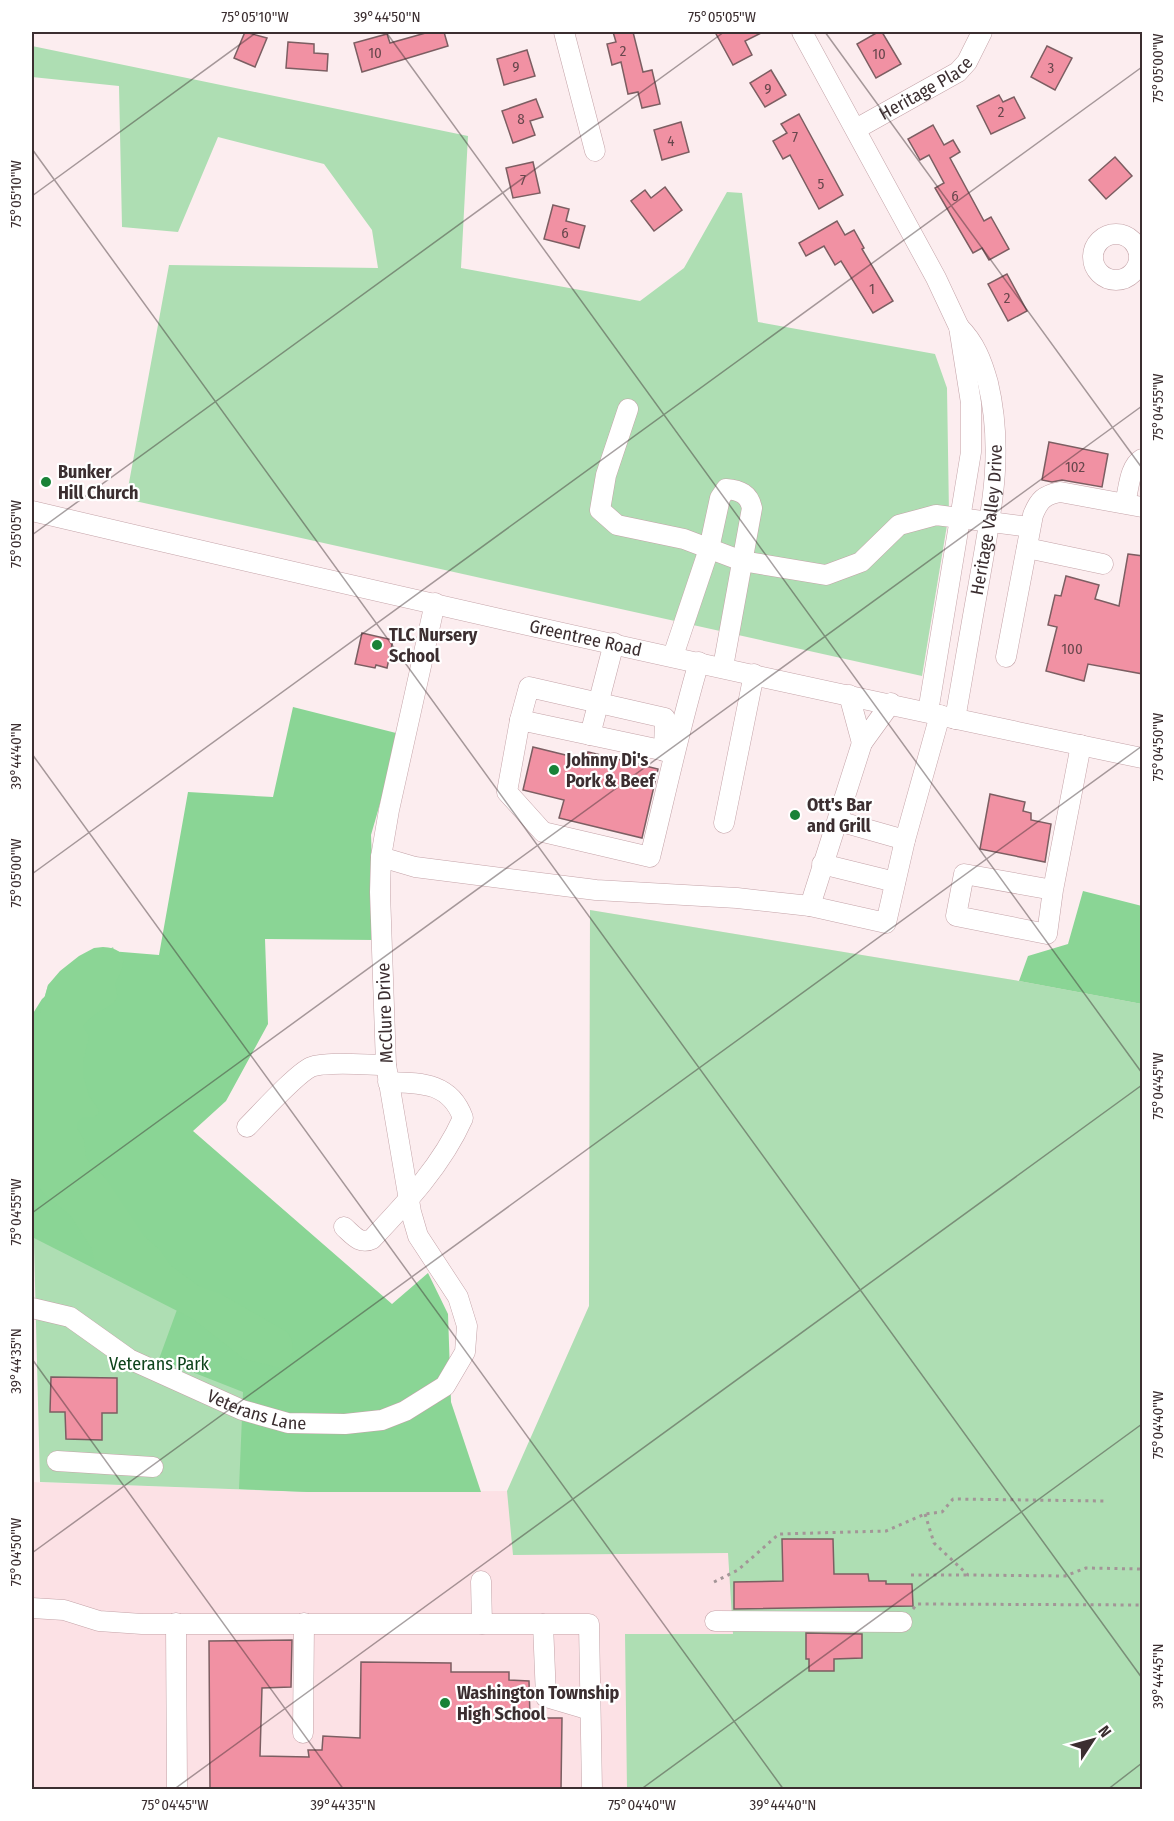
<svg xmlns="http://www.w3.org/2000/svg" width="1174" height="1821" viewBox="0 0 1174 1821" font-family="'Fira Sans Condensed',sans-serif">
<rect width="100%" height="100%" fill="#fcedef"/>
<path fill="#fce1e5" d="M590,910L1019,981L1142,1004V1789H32V1482L308,1492L508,1491L589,1306Z"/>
<g fill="#aedeb3">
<path d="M32,46L468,136L461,268L640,301L684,268L727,192L742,193L758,322L935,354L947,388L949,513L922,676L126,499L169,265L378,268L372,230L324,164L218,137L178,232L122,227L119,86L32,77Z"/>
<path d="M590,910L1019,981L1142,1004V1789H627L625,1634H733L728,1553L513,1555L507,1491L589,1306Z"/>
<path d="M113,947L308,1492L40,1482L32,1165V1042L48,985Z"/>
</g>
<g fill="#8ad595">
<path d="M293,707L400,734L371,835L375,940L265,939L268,1024L226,1101L193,1131L392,1304L428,1273L448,1314L451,1402L481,1492H308L239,1489L243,1392L159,1359L178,1307L101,1272L32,1237V1015L42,999L98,950L159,955L188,792L273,797Z"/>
<path d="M1083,891L1142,906V1004L1019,981L1028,956L1068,944Z"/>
</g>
<path fill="#8bd595" d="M103,947C129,948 126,965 115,983C115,987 118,993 117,997C114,1008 89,1013 83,1027L89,1036L83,1062V1075L89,1096L99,1110L98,1114L94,1117H82L77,1122V1128L84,1140L86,1158L106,1179L144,1236L160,1250L170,1265L200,1287L221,1294L287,1332C295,1341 294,1354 287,1365L281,1368L244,1359L193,1319L101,1272L95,1264L92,1249L70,1215L45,1195L32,1177V1042L48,985L60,971L79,956L94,948Z"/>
<g fill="#f191a3" stroke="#7c5e62" stroke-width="1.5">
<path d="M245,32L267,38L255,67L234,58Z"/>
<path d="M429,32H444L448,46L362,72L354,43L387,34L390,43Z"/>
<path d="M613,32H633L643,72L652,70L660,104L642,108L638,92L628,94L621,62L612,65L607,44L616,42Z"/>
<path d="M715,32H763L745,41L752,55L733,65Z"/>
<path d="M878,32H882L901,64L876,78L857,44Z"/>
<path d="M288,42L314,44V53L328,54L327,71L286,68Z"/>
<path d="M1047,46L1072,58L1055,90L1031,77Z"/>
<path d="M527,50L535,76L504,85L497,59Z"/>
<path d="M771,70L786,95L765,107L750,83Z"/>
<path d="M999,95L1003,102L1014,97L1025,118L991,134L977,106Z"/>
<path d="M536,99L543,117L530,121L535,135L513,143L502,111Z"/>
<path d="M799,114L843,195L819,209L790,155L783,159L773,141L787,133L781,124Z"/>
<path d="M681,122L689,152L662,160L654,130Z"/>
<path d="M933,125L944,145L953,140L960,152L950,158L984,221L991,217L1009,249L989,260L982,248L973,253L935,188L944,183L929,155L920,160L908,139Z"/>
<path d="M1115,157L1132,176L1106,199L1089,180Z"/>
<path d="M533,162L540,193L513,198L506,168Z"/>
<path d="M665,187L682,210L654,231L631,201L645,190L651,198Z"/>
<path d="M553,205L569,209L566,221L585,226L579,248L544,239Z"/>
<path d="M837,221L845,235L854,230L864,248L862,249L893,301L873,313L841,261L835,265L824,246L806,256L799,243Z"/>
<path d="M1007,274L1027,311L1008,321L988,284Z"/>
<path d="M1049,442L1108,454L1102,487L1062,480L1052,482L1042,480Z"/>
<path d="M1128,554L1143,556V674L1088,664L1084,681L1046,671L1057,627L1048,625L1055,595L1061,596L1066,576L1099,585L1095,599L1119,606Z"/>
<path d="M362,633L393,640L387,668L376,665L375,668L355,664Z"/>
<path d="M533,747L586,760L588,752L658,769L642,838L559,818L564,800L523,790Z"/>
<path d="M990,794L1025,802L1023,811L1031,813V820L1051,824L1045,862L980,849Z"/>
<path d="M51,1377L117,1378V1413H102V1440L66,1439L65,1412H50Z"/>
<path d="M782,1539H833L834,1574H868L869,1581H886V1584H912L913,1606L734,1609V1582L783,1581Z"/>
<path d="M806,1633L862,1634V1658L834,1659V1671H809V1659H806Z"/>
<path d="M292,1640L291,1687L262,1688L260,1756L309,1757L308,1750H322L323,1736L360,1738L361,1662L451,1663V1672H509V1680L529,1681L530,1718H562L561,1790H210L209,1641Z"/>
</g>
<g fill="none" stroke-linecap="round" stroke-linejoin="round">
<defs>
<g id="minor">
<path d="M564,32L595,151"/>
<path d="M802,32L936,278L959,327L971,403V452L928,712"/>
<path id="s1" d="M856,129L958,72L967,62L982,32"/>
<circle cx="1116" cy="257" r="23"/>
<path d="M628,409L606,475L600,510L617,525L684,539L742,561L826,575L861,562L899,525L936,515L1030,527"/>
<path d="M1125,503C1129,489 1129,467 1142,459"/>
<path id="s2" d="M32,511C401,598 771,681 1142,758"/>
<path d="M1027,548L1103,564"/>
<path d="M673,656L709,549L720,498L726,489C740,490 749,494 752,508L723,667"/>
<path d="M1006,657L1033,515C1039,500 1044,495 1060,492L1142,507"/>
<path d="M849,695L862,743L891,703"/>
<path id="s3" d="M955,719C963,675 970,631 978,588C990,518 1005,454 988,383C982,361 975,343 959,327"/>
<path d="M520,720L529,687L665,718L664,751"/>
<path d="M590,735L614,643"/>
<path d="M862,743L810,906L886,923L905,840L940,715"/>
<path d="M675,753L520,720L507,792L543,832L650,857C666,792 680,726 699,662"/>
<path d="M838,821L905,840"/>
<path d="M724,823L754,674"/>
<path d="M381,857L415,867L596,890L737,898L810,906"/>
<path d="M822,864L895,882"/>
<path d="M1053,890L964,874L956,916L1047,934L1053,890L1081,745"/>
<path d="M247,1127C261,1113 296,1074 311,1067C327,1061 367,1065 386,1065"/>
<path d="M344,1227C353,1235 360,1245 372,1239C407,1202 442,1165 463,1118C450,1082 421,1083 388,1082"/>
<path id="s4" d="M32,1308L70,1317L129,1359L242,1410L288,1423L345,1424L382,1420L405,1411L445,1386L465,1352L467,1326L458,1297L418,1236L411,1212L386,1065L380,892L381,857L389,810L435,603"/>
<path d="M57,1461L153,1467"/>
<path d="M481,1581L482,1624"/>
<path d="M32,1608L64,1610L99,1621L142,1624H589L592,1790"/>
<path d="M715,1621L902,1622"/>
<path d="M176,1623L177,1790"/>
<path d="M543,1624L546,1697L590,1710"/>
<path d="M303,1733L304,1623"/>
</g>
</defs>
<use href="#minor" stroke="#c4a3a8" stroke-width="21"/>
<g stroke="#a39597" stroke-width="3" stroke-dasharray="3 4.5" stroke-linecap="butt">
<path d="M925,1514L934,1543L968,1575L1065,1576L1086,1568L1142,1569"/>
<path d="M911,1575H968"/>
<path d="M714,1582L738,1570L779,1534L886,1531L925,1514L942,1512L953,1499L1105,1501"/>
<path d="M913,1609L917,1604L1142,1605"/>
</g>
<use href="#minor" stroke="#fff" stroke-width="20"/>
</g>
<path fill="none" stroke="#3b2e30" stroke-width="1.5" stroke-opacity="0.45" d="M386,32L1142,1073M825,32L1142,468M32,149L1142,1678M32,196L257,32M32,535L724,32M32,754L784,1790M32,874L1142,67M32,1213L1142,406M32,1359L344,1790M32,1553L1142,746M173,1790L1142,1085M640,1790L1142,1424M1107,1790L1142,1763"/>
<g fill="#198237" stroke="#fff" stroke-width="2">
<circle cx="46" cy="482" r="6"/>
<circle cx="377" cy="645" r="6"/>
<circle cx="554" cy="770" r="6"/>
<circle cx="795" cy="815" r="6"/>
<circle cx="445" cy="1703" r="6"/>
</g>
<g text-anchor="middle" stroke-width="4.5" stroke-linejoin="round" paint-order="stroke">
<g font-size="15" fill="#68474d">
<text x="623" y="56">2</text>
<text x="375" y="58">10</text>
<text x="879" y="59">10</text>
<text x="516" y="72">9</text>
<text x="1051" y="73">3</text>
<text x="768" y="94">9</text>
<text x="1001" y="117">2</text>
<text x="521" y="124">8</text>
<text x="795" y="142">7</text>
<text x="671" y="146">4</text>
<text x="523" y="185">7</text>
<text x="821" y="189">5</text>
<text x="955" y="201">6</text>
<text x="565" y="238">6</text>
<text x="872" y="294">1</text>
<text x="1007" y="303">2</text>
<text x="1075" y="472">102</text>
<text x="1072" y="654">100</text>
</g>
<g font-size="18" fill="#3b2e30" stroke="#fff">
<text dy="6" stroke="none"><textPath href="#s1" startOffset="81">Heritage Place</textPath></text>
<text dy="6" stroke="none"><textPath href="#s3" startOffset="202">Heritage Valley Drive</textPath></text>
<text dy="6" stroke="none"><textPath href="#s2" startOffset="568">Greentree Road</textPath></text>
<text transform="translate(385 1013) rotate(-92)" y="6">McClure Drive</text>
<text dy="6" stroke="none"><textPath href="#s4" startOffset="250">Veterans Lane</textPath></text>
</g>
<g font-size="18" font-weight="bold" fill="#3b2e30" stroke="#fff" text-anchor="start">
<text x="58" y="478">Bunker<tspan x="58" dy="21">Hill Church</tspan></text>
<text x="389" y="641">TLC Nursery<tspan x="389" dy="21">School</tspan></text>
<text x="566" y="766">Johnny Di's<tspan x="566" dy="21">Pork &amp; Beef</tspan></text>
<text x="807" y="811">Ott's Bar<tspan x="807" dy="21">and Grill</tspan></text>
<text x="457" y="1699">Washington Township<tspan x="457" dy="21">High School</tspan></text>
</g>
<g font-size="18" fill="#0d431b" stroke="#fff">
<text x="159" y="1370">Veterans Park</text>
</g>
</g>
<rect width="1174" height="1821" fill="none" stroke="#ffffff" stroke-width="66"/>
<g transform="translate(1093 1740) rotate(54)" stroke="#ffffff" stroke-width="4.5" paint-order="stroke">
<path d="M0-4.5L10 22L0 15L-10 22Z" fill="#3b2e30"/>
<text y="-9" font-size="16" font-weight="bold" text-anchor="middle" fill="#3b2e30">N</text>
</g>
<rect x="33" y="33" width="1108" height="1755" fill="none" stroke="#3b2e30" stroke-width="2"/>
<g font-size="15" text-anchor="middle" fill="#3b2e30">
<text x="255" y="22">75°05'10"W</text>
<text x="387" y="22">39°44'50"N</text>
<text x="722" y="22">75°05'05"W</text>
<text transform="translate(1158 68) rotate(-90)" y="5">75°05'00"W</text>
<text transform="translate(16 194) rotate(-90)" y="5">75°05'10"W</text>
<text transform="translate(1158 407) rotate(-90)" y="5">75°04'55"W</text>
<text transform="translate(16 534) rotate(-90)" y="5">75°05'05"W</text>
<text transform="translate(1158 747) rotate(-90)" y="5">75°04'50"W</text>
<text transform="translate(16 756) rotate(-90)" y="5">39°44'40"N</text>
<text transform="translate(16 873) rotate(-90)" y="5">75°05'00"W</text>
<text transform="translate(1158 1086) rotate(-90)" y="5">75°04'45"W</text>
<text transform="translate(16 1212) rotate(-90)" y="5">75°04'55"W</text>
<text transform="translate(16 1361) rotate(-90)" y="5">39°44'35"N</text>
<text transform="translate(1158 1425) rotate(-90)" y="5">75°04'40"W</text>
<text transform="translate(16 1552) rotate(-90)" y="5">75°04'50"W</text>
<text transform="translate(1158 1676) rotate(-90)" y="5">39°44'45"N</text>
<text x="175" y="1810">75°04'45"W</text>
<text x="343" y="1810">39°44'35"N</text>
<text x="642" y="1810">75°04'40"W</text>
<text x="783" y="1810">39°44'40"N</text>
</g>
</svg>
